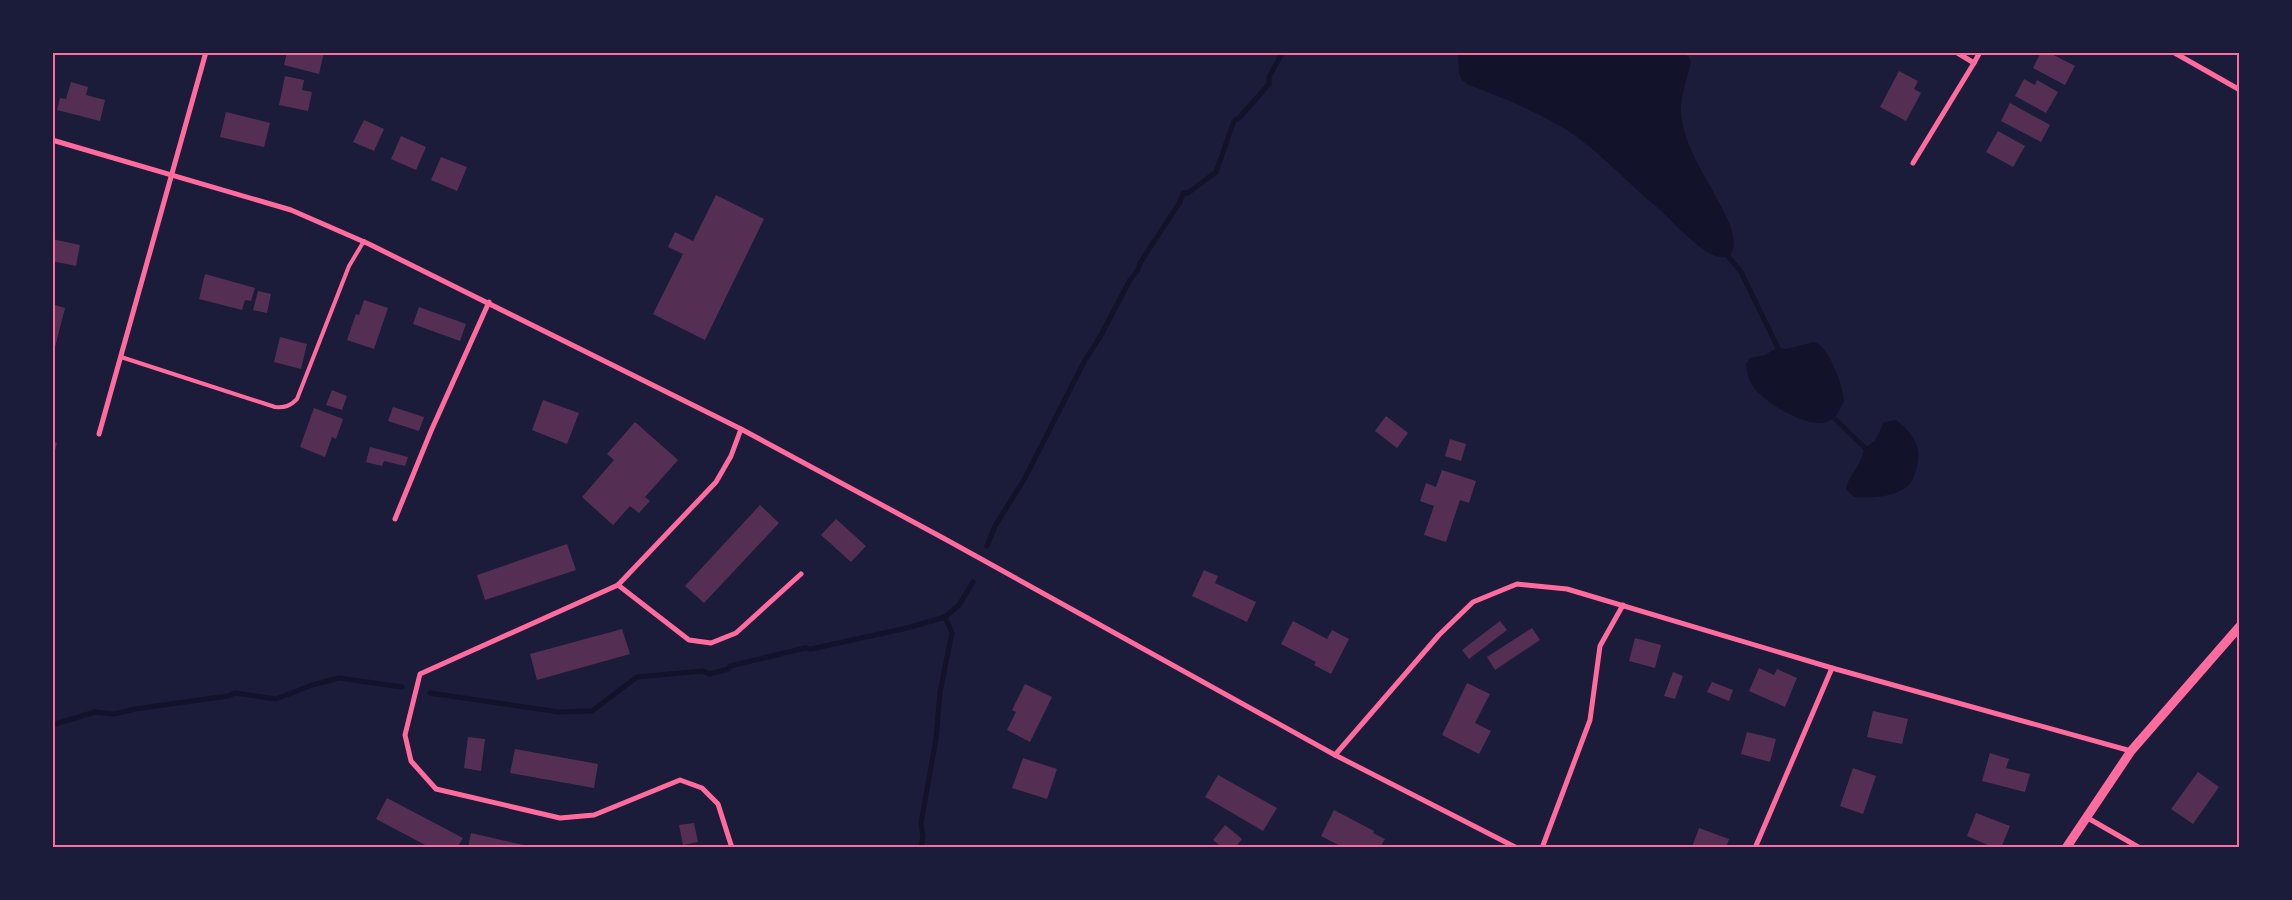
<svg xmlns="http://www.w3.org/2000/svg" width="2292" height="900" viewBox="0 0 2292 900" font-family="'Public Sans',sans-serif">
<rect width="100%" height="100%" fill="#1b1b3a"/>
<g fill="#12122b">
<path d="M1458,53L1681,52L1689,57L1691,62C1688,76 1682,92 1681,106C1679,143 1712,185 1727,218C1731,227 1740,250 1727,256C1710,265 1671,219 1658,208C1626,182 1598,149 1562,127C1533,110 1501,97 1469,85L1462,80L1459,73Z"/>
<path d="M1814,342C1829,346 1843,386 1844,401C1841,406 1838,414 1834,418C1815,435 1767,404 1755,389C1749,382 1747,373 1746,364L1750,358L1765,355L1777,348L1786,349Z"/>
<path d="M1896,420C1914,434 1923,447 1916,470C1914,476 1912,483 1907,487C1891,498 1872,498 1854,497L1846,489C1850,472 1861,468 1864,448L1875,441L1884,422Z"/>
</g>
<g fill="none" stroke-linecap="round" stroke-linejoin="round">
<g stroke="#12122b" stroke-width="5">
<path d="M1724,251L1741,272L1780,352"/>
<path d="M1829,413L1868,451"/>
<path d="M987,546L995,526L1025,478L1085,360L1100,337L1130,280L1138,270L1140,263L1180,202L1183,193H1188L1216,172L1234,121L1240,117L1269,84V77L1283,52"/>
<path d="M430,693L559,712L592,711L637,677L703,671L709,674L729,669L730,666L805,648L811,649L907,628L945,617L959,605L973,582"/>
<path d="M52,725L95,712L114,714L135,709L228,696L235,693L276,699L312,685L339,678L402,687"/>
<path d="M921,848L923,837L921,823L936,739L940,692L952,633L945,617"/>
</g>
</g>
<g fill="#542f53">
<path d="M287,52H324L319,74L284,65Z"/>
<path d="M2041,52H2048L2075,66L2065,85L2033,68Z"/>
<path d="M1899,71L1918,81L1914,89L1921,93L1906,121L1880,107Z"/>
<path d="M285,76L304,80L302,90L312,92L308,111L279,105Z"/>
<path d="M2024,79L2035,85L2037,80L2058,92L2046,113L2015,96Z"/>
<path d="M71,82L88,87L86,95L105,100L100,121L57,110L60,98L66,99Z"/>
<path d="M2010,103L2050,125L2041,142L2001,121Z"/>
<path d="M226,112L270,123L264,147L220,137Z"/>
<path d="M364,120L384,129L374,151L353,142Z"/>
<path d="M1998,131L2025,146L2013,167L1986,152Z"/>
<path d="M401,136L426,147L416,170L391,159Z"/>
<path d="M441,157L467,167L457,191L431,180Z"/>
<path d="M716,195L764,219L705,340L653,314L683,254L668,247L675,232L693,241Z"/>
<path d="M52,239L80,245L76,266L52,261Z"/>
<path d="M205,274L255,288L251,301L245,300L242,310L199,299Z"/>
<path d="M258,291L271,294L267,313L253,310Z"/>
<path d="M364,300L388,308L374,349L347,340L356,314L359,315Z"/>
<path d="M52,304L65,308L53,355H52Z"/>
<path d="M419,307L466,324L460,341L413,324Z"/>
<path d="M280,337L307,344L301,369L274,362Z"/>
<path d="M332,390L347,396L342,410L326,405Z"/>
<path d="M543,400L579,413L567,444L532,430Z"/>
<path d="M393,407L424,417L419,431L388,421Z"/>
<path d="M314,408L343,419L336,439L332,437L325,457L300,447Z"/>
<path d="M1386,416L1408,433L1397,448L1375,431Z"/>
<path d="M635,422L678,460L645,497L650,501L639,513L630,506L613,525L582,497L614,460L607,454Z"/>
<path d="M1450,439L1466,444L1461,461L1445,456Z"/>
<path d="M52,442L57,443L53,458H52Z"/>
<path d="M370,447L408,457L405,466L384,461L382,466L366,462Z"/>
<path d="M1442,470L1476,481L1469,503L1460,500L1446,542L1424,535L1434,506L1420,501L1426,483L1436,487Z"/>
<path d="M760,505L779,523L704,603L685,586Z"/>
<path d="M836,519L866,546L851,562L821,535Z"/>
<path d="M567,544L576,570L485,600L477,575Z"/>
<path d="M1204,570L1218,576L1215,583L1256,602L1247,622L1192,596Z"/>
<path d="M1293,621L1327,639L1332,630L1349,639L1331,674L1314,665L1316,662L1281,644Z"/>
<path d="M1500,621L1507,630L1469,659L1462,650Z"/>
<path d="M1532,628L1540,640L1495,670L1487,657Z"/>
<path d="M622,629L630,654L537,680L530,654Z"/>
<path d="M1635,638L1661,645L1655,668L1629,661Z"/>
<path d="M1759,668L1774,675L1777,669L1797,678L1785,707L1749,691Z"/>
<path d="M1673,672L1683,676L1675,699L1664,696Z"/>
<path d="M1712,682L1733,690L1729,701L1707,692Z"/>
<path d="M1467,683L1490,694L1475,723L1491,731L1479,754L1442,735Z"/>
<path d="M1025,684L1052,697L1030,742L1007,730L1016,712L1012,710Z"/>
<path d="M1873,711L1908,719L1902,744L1867,737Z"/>
<path d="M1747,732L1776,739L1770,762L1741,754Z"/>
<path d="M468,737L485,739L481,771L464,768Z"/>
<path d="M515,749L598,764L594,788L510,773Z"/>
<path d="M1990,753L2009,759L2006,768L2030,774L2025,792L1982,781Z"/>
<path d="M1023,758L1057,769L1047,799L1012,788Z"/>
<path d="M1853,768L1876,776L1863,814L1840,806Z"/>
<path d="M2198,772L2219,787L2193,824L2171,809Z"/>
<path d="M1218,775L1277,808L1263,831L1205,797Z"/>
<path d="M387,798L463,838L457,848H431L376,819Z"/>
<path d="M1334,810L1374,831L1373,833L1385,839L1380,848H1344L1321,836Z"/>
<path d="M1976,813L2010,826L2001,848H1995L1967,836Z"/>
<path d="M694,823L698,842L683,845L679,825Z"/>
<path d="M1225,825L1242,839L1235,848H1223L1213,840Z"/>
<path d="M1699,828L1729,839L1726,848L1692,847Z"/>
<path d="M471,833L532,847V848H468Z"/>
</g>
<g fill="none" stroke-linecap="round" stroke-linejoin="round">
<path stroke="#ff6b9d" stroke-width="4" d="M121,357L275,407C285,408 290,406 297,399L349,266L364,241"/>
<g stroke="#ff6b9d" stroke-width="5">
<path d="M1956,52L1974,63L1980,52"/>
<path d="M2173,52L2240,90"/>
<path d="M52,140L291,210L369,244L741,429L945,539L1335,755L1517,848"/>
<path d="M1913,163L1974,63"/>
<path d="M99,434L206,52"/>
<path d="M395,519L431,431L489,302"/>
<path d="M618,585L689,640L711,643L736,633L801,574"/>
<path d="M1335,755L1439,635L1473,602L1517,584L1567,589L1832,668L2131,751"/>
<path d="M2086,817L2140,848"/>
<path d="M732,848L718,804L702,788L680,780L594,815L560,818L436,789L411,761L405,735L420,674L618,585L716,482L731,456L741,429"/>
<path d="M1542,848L1590,720L1600,646L1623,605"/>
<path d="M1755,848L1832,668"/>
</g>
<path stroke="#ff6b9d" stroke-width="9" d="M2066,848L2131,751L2240,626"/>
</g>
<rect width="2292" height="900" fill="none" stroke="#1b1b3a" stroke-width="108"/>
<rect x="54" y="54" width="2184" height="792" fill="none" stroke="#ff6b9d" stroke-width="2"/>
</svg>
